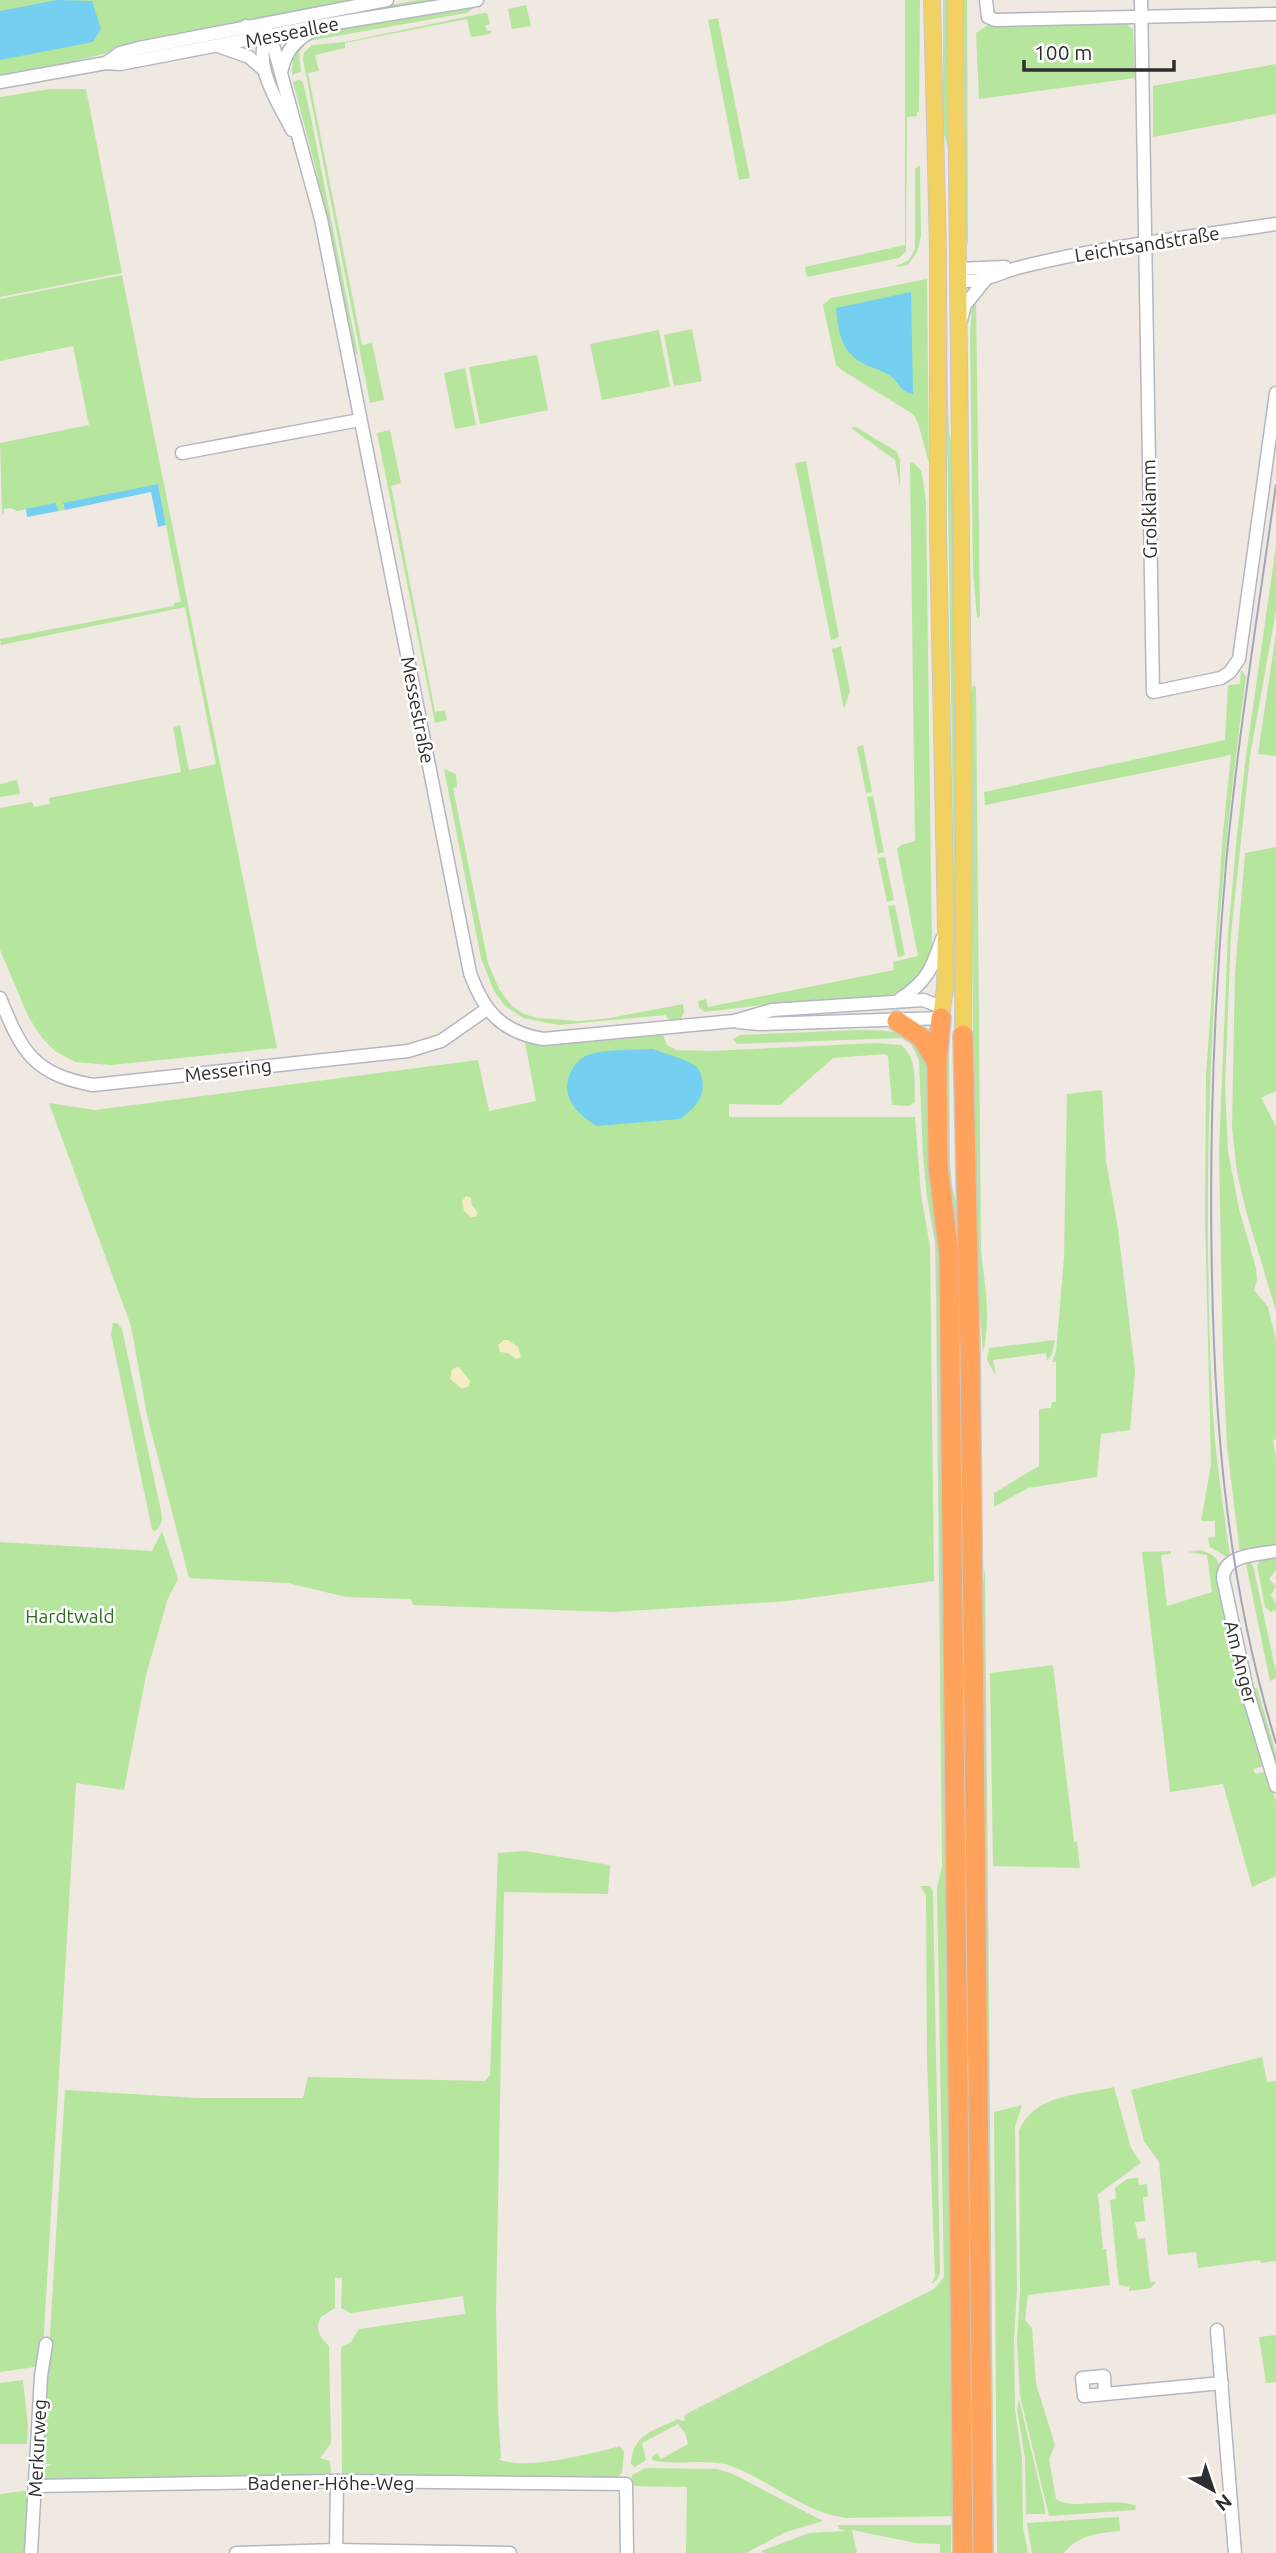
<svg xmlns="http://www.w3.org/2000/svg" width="1276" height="2553" viewBox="0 0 1276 2553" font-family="Ubuntu,sans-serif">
<rect width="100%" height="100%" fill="#efe9e1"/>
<g fill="#b6e59e">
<path d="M0,0H355L140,44L58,66L0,76Z"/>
<path d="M418,0H451L285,26L302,22Z"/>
<path d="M905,0H920L919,112H917V116L907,117L906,251L899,258L807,277L805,267L905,245Z"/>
<path d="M943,0H949L950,257L948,148L943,131Z"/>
<path d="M962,0H967L968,245L964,240Z"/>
<path d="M526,5L531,26L512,29L508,9Z"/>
<path d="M473,8L467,13L308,41L299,52L301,72L292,75L293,53L310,36L327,31Z"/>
<path d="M484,13H487L490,24L485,26L487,31L492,30L490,34L471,37L467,19L345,43V48L315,55L319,71L308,73L362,345L372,343L384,400L370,403L303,59L304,53L312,45L345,42Z"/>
<path d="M718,18L750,178L739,180L708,20Z"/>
<path d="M1126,23L1133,30L1135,78L979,99L976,33L988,25Z"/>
<path d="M1276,64V114L1153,137V86Z"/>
<path d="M299,80L303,82L310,113L358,355L353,352L350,340L316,169L293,82Z"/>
<path d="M50,89H86L122,273L0,297V97Z"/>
<path d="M920,165L921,236L917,252L908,265L895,267L909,260L915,249V169Z"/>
<path d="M122,275L277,1048L111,1065L75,1062L55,1051L43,1039L29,1018L0,950V808L32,802L34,807L50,804L49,798L181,772L173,727L180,725L189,770L216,764L185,607L1,645L0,639L174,606V603L181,602L158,484L63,504L65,510L59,511L54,504L17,511L10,508L4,509V515L2,512L0,443L89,425L73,346L0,361V299Z"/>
<path d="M927,279L929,463L918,423L913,414L843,371L836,365L823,305L831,298Z"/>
<path d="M976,299L980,616L977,618L973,571L970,333L972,307Z"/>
<path d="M945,302H947L948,407L949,432L954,455L958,990L953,997L955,954Z"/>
<path d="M692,329L702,381L674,386L664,335Z"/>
<path d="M659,330L670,387L602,400L590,344Z"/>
<path d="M537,355L548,410L480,424L469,367Z"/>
<path d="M465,368L476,425L455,429L444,373Z"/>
<path d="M856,427L897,452L900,460V487L895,460L851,428Z"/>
<path d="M390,430L401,483L391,486L435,712L445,710L447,720L435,723L377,433Z"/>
<path d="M806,461L839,637L831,640L795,463Z"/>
<path d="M913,462L921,471L923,480L926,503L932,946C929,972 910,989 886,996L771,1004L705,1012L699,1008L698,1001L706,999L708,1007L894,970L893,962L918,956L897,849L901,845L915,841L910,463Z"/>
<path d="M1276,545V611L1250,756L1231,934L1225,1086L1228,1151L1239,1209L1256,1268L1257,1280L1254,1290L1268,1307L1276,1340V1439L1273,1440L1276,1457V1545L1240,1553L1227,1447L1223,1360L1219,1151L1228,934L1237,835L1246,756Z"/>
<path d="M1276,633V756L1258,754Z"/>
<path d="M841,646L850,691L844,709L832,649Z"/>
<path d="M1241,670L1246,677C1220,867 1206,1058 1208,1250C1209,1317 1210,1385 1216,1451C1220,1486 1225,1521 1230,1556L1227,1557L1210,1547L1208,1538L1215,1537V1521H1201L1211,1465L1205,1220L1206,1076L1223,833L1231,755L985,805L984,792L1225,740L1228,685L1240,684Z"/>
<path d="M973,685L976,687L981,1251C985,1286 991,1318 983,1353L977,1269L974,1148L970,700Z"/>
<path d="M863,745L872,792L866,793L857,747Z"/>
<path d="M444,769L456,774L457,787L453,788L488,963L499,989L512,1006L524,1014L537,1018L579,1021L610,1018L683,1004L684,1013L681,1018L672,1022L665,1015L559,1025L523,1018L505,1006L494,991L481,958Z"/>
<path d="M17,780L20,794L0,797V784Z"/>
<path d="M873,796L884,852L878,854L867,797Z"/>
<path d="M1276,847V1091L1261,1098L1276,1126V1311L1246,1211L1237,1172L1232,1127L1235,973L1245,853Z"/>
<path d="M885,857L894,900L887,902L878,858Z"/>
<path d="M895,905L905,955L898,957L888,906Z"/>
<path d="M858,1030C891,1031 920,1028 928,1067L940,1273L954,2516L846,2518C802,2512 769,2479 728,2465C703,2458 676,2466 652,2460V2457L657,2453L661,2459L688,2444L685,2433L678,2424L642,2443L646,2460L635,2467L631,2464C632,2434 655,2430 678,2419L683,2421L685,2420L684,2415L934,2289L944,2277L937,1887L942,1867L936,1293L935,1243L927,1197L923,1156L919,1060L911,1044L901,1038L737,1044L733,1039L740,1035Z"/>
<path d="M663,1035L667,1045L676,1050L711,1051L877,1043L901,1045C918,1059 914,1082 915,1102L909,1106L892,1105L888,1056L885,1054L833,1058L780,1105L729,1104V1117H915L921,1194L930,1247L934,1581L788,1601L612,1612L413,1605L411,1599L346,1597L288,1583L189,1578L147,1415L131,1326L49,1103L95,1110L478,1060L489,1111L536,1101L525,1042L551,1045Z"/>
<path d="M949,1036L950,1165L952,1186L960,1218L976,2553H972L947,1163L946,1062Z"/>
<path d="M1102,1090L1106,1161L1118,1229L1135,1370L1130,1430L1101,1434L1097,1477L1028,1488L994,1507V1493L1039,1466V1409L1051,1408L1052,1402H1056V1362H1052L1056,1352L1064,1258L1067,1094Z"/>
<path d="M113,1323H117L122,1329L161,1511L162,1520L159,1528L154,1531L152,1529L111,1334Z"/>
<path d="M1055,1340L1052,1354L1047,1361L1046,1353L993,1360L996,1376L987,1360L989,1348Z"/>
<path d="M162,1531L178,1579L168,1598L146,1675L124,1790L76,1783L42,2366L0,2372V1542L152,1551Z"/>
<path d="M1200,1550C1217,1555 1221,1561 1219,1577L1265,1766L1253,1769L1256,1774L1264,1772L1267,1776L1276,1801V1876L1252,1887L1223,1784L1170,1792L1142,1552L1171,1551V1554L1161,1555L1167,1606L1212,1592L1207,1555L1188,1552Z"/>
<path d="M1276,1557V1570L1269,1579L1276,1586L1271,1595L1276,1604V1610L1271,1612L1265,1607L1257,1565L1260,1561Z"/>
<path d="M1250,1563L1253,1565L1276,1672V1678L1270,1681L1246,1564Z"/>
<path d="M985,1567L994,2553H990L979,1628Z"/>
<path d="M1246,1656L1254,1688H1257L1276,1753V1767L1261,1726Z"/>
<path d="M1053,1665L1074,1842H1077L1080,1868L993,1866L990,1673Z"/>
<path d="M525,1851L610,1865L608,1894L504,1892L496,2309L498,2410L501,2458L498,2459C525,2471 590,2454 620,2446L624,2452L622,2473L616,2478L346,2477L342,2474L341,2347L351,2342L359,2329L465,2314L463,2296L351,2313L341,2308L342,2278H335V2308L321,2317C314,2329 320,2337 329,2346L331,2443L320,2458L330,2461L331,2474L327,2477L49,2483L41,2478L44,2467L53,2465L42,2463L65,2090L198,2098H303L308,2077L485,2081L490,2075L498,1853Z"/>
<path d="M920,1886H930L933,1892L940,2272L937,2280L931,2284L935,2277L927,2060L926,1895Z"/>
<path d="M1262,2057L1267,2082L1276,2081V2261L1261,2263L1260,2260L1198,2268L1196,2252L1168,2255L1159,2162L1144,2141L1131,2090Z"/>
<path d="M1114,2087L1131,2148L1141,2163L1098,2194L1103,2249H1106L1110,2285L1028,2295L1025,2320L1032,2328L1036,2384L1055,2445L1049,2459L1056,2499C1074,2511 1115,2496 1136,2506L1135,2510L1049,2516L1020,2396L1017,2341L1020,2291L1019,2131C1033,2094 1080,2095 1114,2087Z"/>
<path d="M1022,2105L1015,2127L1017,2289L1014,2340L1015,2409L1022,2458L1023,2527L1028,2553H997L994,2112Z"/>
<path d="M1138,2178L1139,2185L1147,2184L1148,2197H1143L1145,2221L1135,2222L1138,2239L1145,2238L1150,2282H1156L1151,2288L1129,2291V2287L1119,2285L1110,2200L1116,2199L1115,2188L1127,2179Z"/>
<path d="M1276,2335V2382L1266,2383L1259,2337Z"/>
<path d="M23,2380L28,2425L27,2444H0V2383Z"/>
<path d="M1019,2399L1045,2508V2514H1026L1025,2458L1017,2409Z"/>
<path d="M646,2468L717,2469L733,2474L823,2521L786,2532L746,2553H686L687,2487L631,2486L632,2475Z"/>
<path d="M31,2490L27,2553H0V2494Z"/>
<path d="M1119,2517L1120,2531C1098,2533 1078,2535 1064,2553H1032L1027,2523Z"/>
<path d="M838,2525H951V2553H940V2544L916,2543L852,2530L857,2553H764L761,2551L809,2533L846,2531L839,2529Z"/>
</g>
<g fill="#f3ecc5">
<path d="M466,1196L471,1198L472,1206L478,1212L476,1217H471L464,1211L462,1201Z"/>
<path d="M504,1340H508L518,1347L521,1357L516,1359L508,1353L500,1352L498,1345Z"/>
<path d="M459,1367L470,1381L469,1386L462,1389L450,1379L452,1369Z"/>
</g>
<g fill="#75cff0">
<path d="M57,0L92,1L101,29L93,42L0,60V11Z"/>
<path d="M911,292L913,394C899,392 899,381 889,375C879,369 868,367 859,361C840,349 838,328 836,308Z"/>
<path d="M158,484L166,525L158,527L151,492L65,510L63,503Z"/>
<path d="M55,503L59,511L27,517L26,509Z"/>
<path d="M653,1049C665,1054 683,1058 694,1065C699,1068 701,1073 702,1079C706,1097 694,1109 680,1119L597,1126C578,1115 560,1097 570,1074C574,1065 578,1059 588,1055C604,1049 635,1050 653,1049Z"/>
</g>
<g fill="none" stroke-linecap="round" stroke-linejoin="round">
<defs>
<g id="minor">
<path d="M986,0L988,17L995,20L1276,14"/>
<path d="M1141,0L1153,692L1221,678L1230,672L1239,659L1276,393"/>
<path d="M246,26C259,29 266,37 274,48L321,219L470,973C484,1012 502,1032 543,1039L734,1021L772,1010L923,1000L942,1007"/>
<path d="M268,33C251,64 278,102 292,130"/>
<path d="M221,47L249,57L263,69"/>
<path d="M106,63L120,53L139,48L387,0"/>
<path d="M282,69C286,50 296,40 313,30"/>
<path d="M0,82L106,63L120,64L318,26L477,0"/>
<path d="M958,269L1005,267"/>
<path d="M959,280C980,285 1000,272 1021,267C1104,246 1191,237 1276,224"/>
<path d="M961,320L965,305L986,279"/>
<path d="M182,453L354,421"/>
<path d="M0,998C22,1052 33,1074 93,1085L408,1051L441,1041L487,1009"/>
<path d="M900,999C927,982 932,968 942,939"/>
<path d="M738,1022L759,1024L941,1018"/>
<path d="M1276,1551C1257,1555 1224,1554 1223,1578L1248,1694L1276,1786"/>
<path d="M1217,2330L1235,2553"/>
<path d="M1105,2394L1104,2376L1082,2378L1084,2396L1222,2383"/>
<path d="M35,2486L337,2481L626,2484L627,2553"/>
<path d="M31,2553L41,2376L46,2344"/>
<path d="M236,2553L336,2550L510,2553"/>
<path d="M336,2553L337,2481"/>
</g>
<g id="major">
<path d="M932,0L938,250V536L946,929L945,987L941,1018"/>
<path d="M955,0L964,808L963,1035"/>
</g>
<g id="highway">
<path d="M941,1018L937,1063L938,1166L949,1255L963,2553"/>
<path d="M897,1021L922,1038L937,1063"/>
<path d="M963,1035L970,1352L983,2553"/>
</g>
</defs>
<use href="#minor" stroke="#b4b7c1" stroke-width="15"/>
<use href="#major" stroke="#c9c9c9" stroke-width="18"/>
<use href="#highway" stroke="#c9c9c9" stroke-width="22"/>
<use href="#minor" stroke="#fff" stroke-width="12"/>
<use href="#major" stroke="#f2d163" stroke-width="16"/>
<use href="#highway" stroke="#ffa35c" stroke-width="19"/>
<path stroke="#a3a6b8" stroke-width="2" d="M1276,485C1258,611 1238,737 1226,864C1214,1001 1209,1140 1212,1278C1215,1437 1229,1589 1276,1743"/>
</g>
<g text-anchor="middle" stroke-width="5" stroke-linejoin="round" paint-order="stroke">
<g font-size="19" fill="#2e2e2e" stroke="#fff">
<text transform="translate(292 32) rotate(-11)" y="7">Messeallee</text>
<text transform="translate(1147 244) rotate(-9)" y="7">Leichtsandstraße</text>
<text transform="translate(1149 509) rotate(-91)" y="7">Großklamm</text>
<text transform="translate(418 710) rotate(79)" y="7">Messestraße</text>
<text transform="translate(228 1070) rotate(-7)" y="7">Messering</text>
<text transform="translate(1241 1662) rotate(76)" y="7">Am Anger</text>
<text transform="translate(37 2448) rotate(-87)" y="7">Merkurweg</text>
<text x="331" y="2490">Badener-Höhe-Weg</text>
</g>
<g font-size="19" fill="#2c6e1b" stroke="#fff">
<text x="70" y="1623">Hardtwald</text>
</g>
</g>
<g transform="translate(1213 2490) rotate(140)" stroke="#ffffff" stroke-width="5" paint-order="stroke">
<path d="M0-5L12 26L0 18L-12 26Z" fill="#2e2e2e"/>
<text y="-10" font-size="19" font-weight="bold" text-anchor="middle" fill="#2e2e2e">N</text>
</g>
<path d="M1024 60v10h150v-10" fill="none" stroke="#2e2e2e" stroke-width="3.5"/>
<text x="1034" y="60" font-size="21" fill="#2e2e2e" stroke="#ffffff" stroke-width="5" paint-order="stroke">100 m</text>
</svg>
